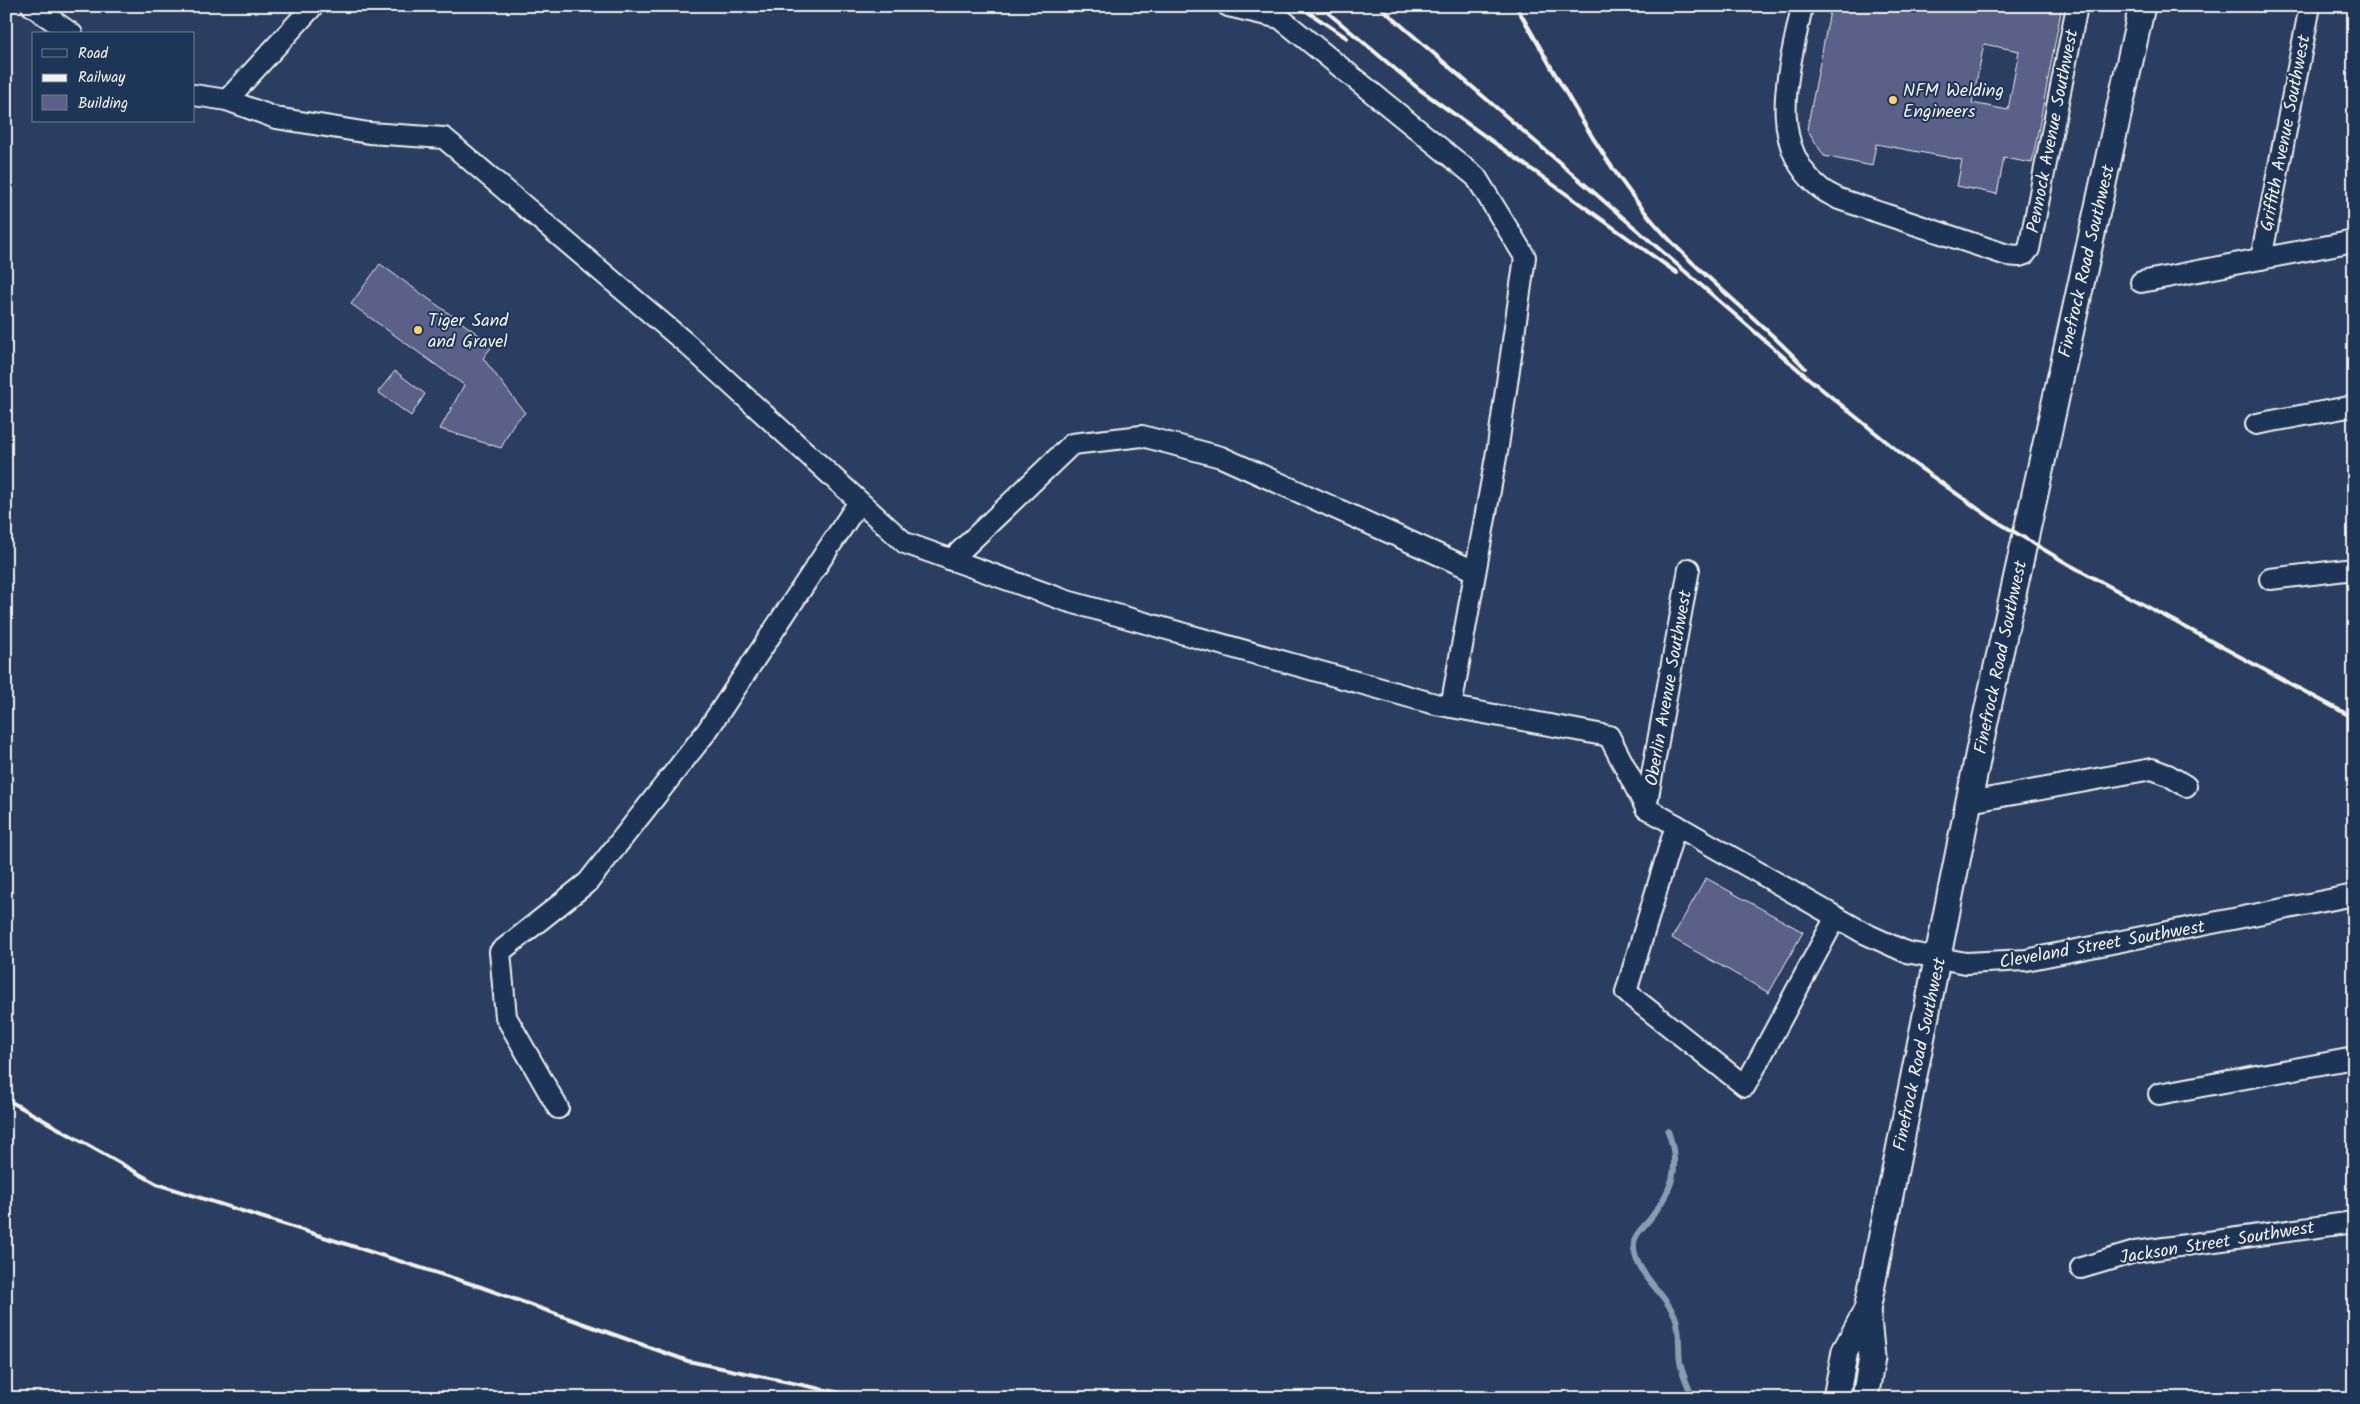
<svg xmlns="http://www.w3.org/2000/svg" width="2360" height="1404" viewBox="0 0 2360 1404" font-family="Kalam,sans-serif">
<rect width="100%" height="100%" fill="#293e61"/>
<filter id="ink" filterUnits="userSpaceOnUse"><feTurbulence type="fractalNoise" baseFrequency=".02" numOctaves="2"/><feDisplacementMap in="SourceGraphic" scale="10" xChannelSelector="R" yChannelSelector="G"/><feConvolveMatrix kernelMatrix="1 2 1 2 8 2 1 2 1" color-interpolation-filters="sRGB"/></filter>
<g filter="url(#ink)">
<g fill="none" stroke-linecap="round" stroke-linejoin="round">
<path stroke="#879fad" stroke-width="6" d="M1668,1131C1681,1167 1673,1189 1650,1219C1643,1228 1632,1236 1634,1248C1636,1274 1665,1293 1675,1316C1681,1331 1678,1347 1680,1362C1682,1374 1688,1386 1693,1398"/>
</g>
<g fill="#5a6087" stroke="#f4f1e8" fill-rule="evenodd">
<path d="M1831,6H2062L2032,163L2004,158L1997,194L1957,186L1962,160L1876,144L1872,166L1824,156L1807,129ZM1984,44L2019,51L2008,110L1972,103Z"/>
<path d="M380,264L493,345L483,358L525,413L514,423L501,448L440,429L464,385L351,304Z"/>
<path d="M395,371L425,394L411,416L378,392Z"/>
<path d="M1706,878L1803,932L1769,993L1672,938Z"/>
</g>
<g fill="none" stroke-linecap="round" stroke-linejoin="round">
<defs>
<g id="minor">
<path d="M32,6L72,34"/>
<path d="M313,6L227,100L276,118L369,133L444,138L687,344L905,543L1067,601L1435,704L1609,736L1646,808"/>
<path d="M1228,6L1280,18L1476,177L1525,257L1498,446L1451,707"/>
<path d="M1802,6C1791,64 1764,142 1819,187C1824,192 1832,195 1839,199L2007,255L2019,256L2025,254L2029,249L2077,6"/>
<path d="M194,95L227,100"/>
<path d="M2261,259L2310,6"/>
<path d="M2141,282L2354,241"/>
<path d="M2256,424L2354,406"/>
<path d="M951,560L1072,444L1142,436L1221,457L1475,571"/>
<path d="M2270,579L2354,569"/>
<path d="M1969,802L2152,769L2168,775L2186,786"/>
<path d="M1646,808L1864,933L1906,952L1966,963L2026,960L2354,895"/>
<path d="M1646,808L1689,569"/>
<path d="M1676,825L1626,992L1745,1086L1836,917"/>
<path d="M2159,1094L2354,1058"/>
<path d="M558,1108L506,1017L500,952L588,882L707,731L859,502"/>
<path d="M2081,1268L2135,1252L2354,1222"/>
</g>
<g id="major">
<path d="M1836,1398L1845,1351L1867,1310L1984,726L2142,6"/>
<path d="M1865,1398L1872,1358L1867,1310"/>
</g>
</defs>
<use href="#minor" stroke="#f4f1e8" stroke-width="24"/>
<use href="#major" stroke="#f4f1e8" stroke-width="29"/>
<use href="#minor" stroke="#1d3557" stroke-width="20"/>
<use href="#major" stroke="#1d3557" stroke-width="25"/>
<g stroke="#f4f1e8" stroke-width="4">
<path d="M1299,6L1347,38"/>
<path d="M1320,6L1419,89L1677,273"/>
<path d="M1379,6L1808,378L1909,460L1991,518L2068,564L2354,718"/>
<path d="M1516,6C1557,75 1594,149 1645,212C1692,270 1755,314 1805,368"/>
<path d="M6,1099L157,1184L481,1287L688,1361L864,1398"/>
</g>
</g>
</g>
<g fill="#ffd166" stroke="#1d3557" stroke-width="2">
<circle cx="1893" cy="100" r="5"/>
<circle cx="418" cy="330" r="5"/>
</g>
<g text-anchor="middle" stroke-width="4" stroke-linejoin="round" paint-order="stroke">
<g font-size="18" fill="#f4f1e8" stroke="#1d3557" text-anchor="start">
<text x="1903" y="96">NFM Welding<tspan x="1903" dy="21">Engineers</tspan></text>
<text x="428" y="326">Tiger Sand<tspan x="428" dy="21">and Gravel</tspan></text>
</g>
<g font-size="18" fill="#f4f1e8" stroke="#1d3557">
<text transform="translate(2052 131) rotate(-79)" y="6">Pennock Avenue Southwest</text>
<text transform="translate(2285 133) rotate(-79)" y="6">Griffith Avenue Southwest</text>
<text transform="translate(2086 261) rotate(-77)" y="6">Finefrock Road Southwest</text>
<text transform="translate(2000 657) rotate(-78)" y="6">Finefrock Road Southwest</text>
<text transform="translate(1668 688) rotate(-80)" y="6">Oberlin Avenue Southwest</text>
<text transform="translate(2102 944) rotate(-10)" y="6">Cleveland Street Southwest</text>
<text transform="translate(1919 1054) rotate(-78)" y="6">Finefrock Road Southwest</text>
<text transform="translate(2217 1242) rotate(-9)" y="6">Jackson Street Southwest</text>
</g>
</g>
<rect width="2360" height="1404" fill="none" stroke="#1d3557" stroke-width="25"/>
<rect x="12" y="12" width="2335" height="1379" fill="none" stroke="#f4f1e8" stroke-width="2" filter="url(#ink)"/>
<rect x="32" y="32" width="162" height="90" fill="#1d3557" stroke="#738091"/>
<rect x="42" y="49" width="25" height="8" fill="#1d3557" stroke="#738091"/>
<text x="78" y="58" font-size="15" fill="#f4f1e8">Road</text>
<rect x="42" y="74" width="25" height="8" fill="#f4f1e8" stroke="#738091"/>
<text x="78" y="82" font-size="15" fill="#f4f1e8">Railway</text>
<rect x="42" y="95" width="25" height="15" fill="#5a6087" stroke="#738091"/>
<text x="78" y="108" font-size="15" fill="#f4f1e8">Building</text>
</svg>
